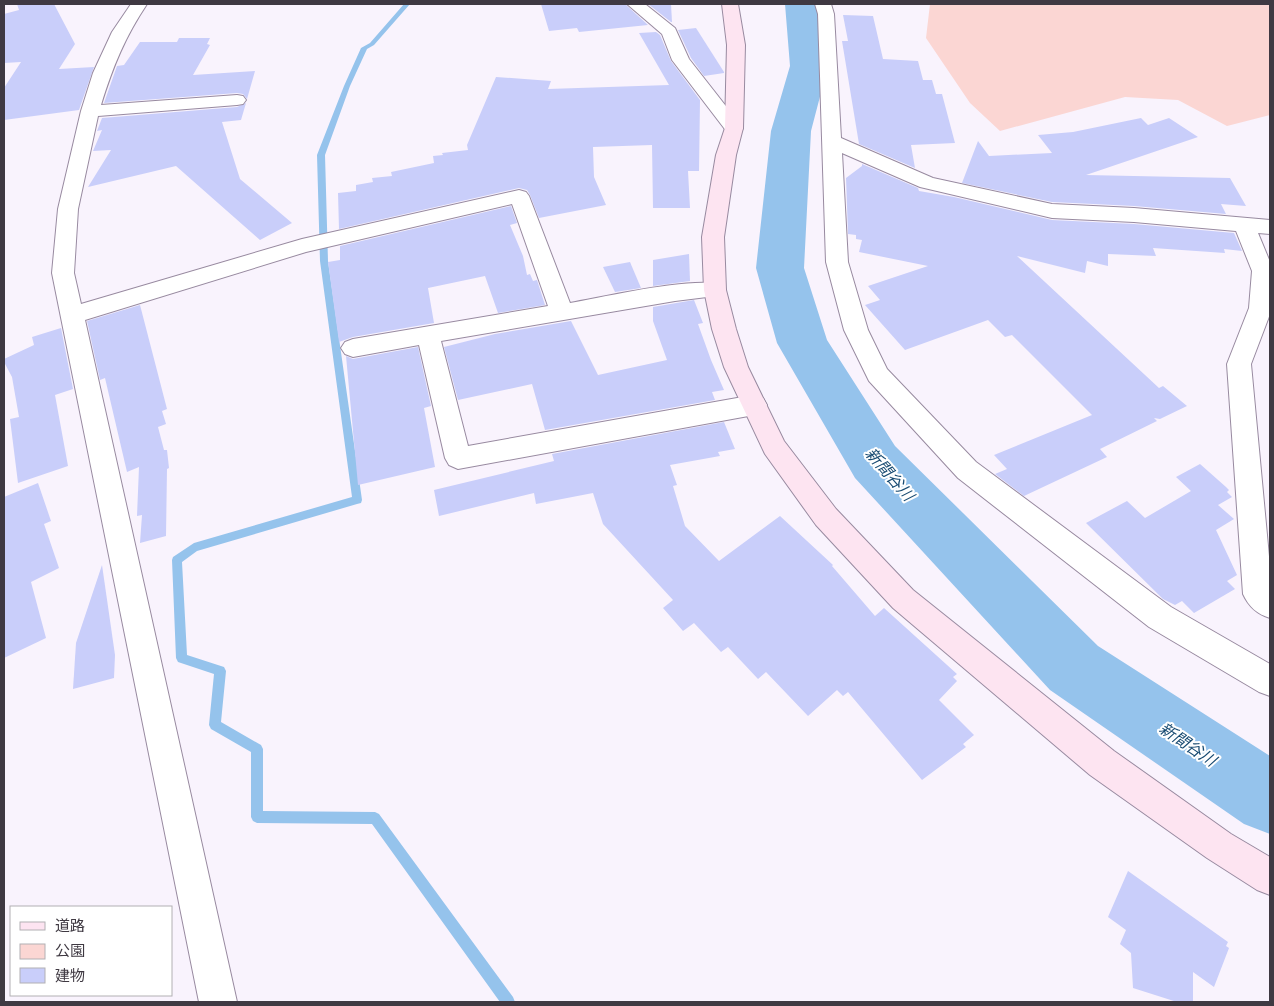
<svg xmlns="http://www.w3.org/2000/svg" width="1274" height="1006" viewBox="0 0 1274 1006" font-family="'Open Sans','Noto Sans JP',sans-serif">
<rect width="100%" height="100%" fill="#f9f3fd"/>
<path fill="#fbd6d3" d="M930,4H1270V115L1227,126L1178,100L1125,97L1000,131L970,103L926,38Z"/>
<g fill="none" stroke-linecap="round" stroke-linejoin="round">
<path fill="#95c3ec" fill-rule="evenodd" d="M404,4H410L374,45L367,49L350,86L325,155L328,261L362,500L361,503L357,504L197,551L182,562L187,655L224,667L226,671L221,722L261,745L263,749V811L375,812L379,814L513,997L515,1002H500L372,824L257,823L253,821L251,817V752L211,729L209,725L214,674L178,662L176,658L172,560L173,557L194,543L352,497L320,261L317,155L344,86L361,48L370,43Z"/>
<path fill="#95c3ec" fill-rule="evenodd" d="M785,4H819L828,66L811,131L804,268L827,340L895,446L1098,646L1270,756V834L1244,824L1050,690L855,478L777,343L756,268L771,131L790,66Z"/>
</g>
<g fill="#c9cefa">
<path d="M17,4H54L75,44L59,69L94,67L79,110L4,120V88L21,62L4,63V14L19,10Z"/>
<path d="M541,4H625L648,25L579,32L577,28L549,31Z"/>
<path d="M648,4H671L672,22H671Z"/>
<path d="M843,15L873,16L883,59L918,61L923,80H932L936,94H942L955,143L911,145L915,168L859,144L842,41H848Z"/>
<path d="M696,28L724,72V73L704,76L691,58L678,30Z"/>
<path d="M656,32L660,35L671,61L700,100L699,171H688L690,208H653L652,145L593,147L594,177L606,205L539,218L530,195L527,190L519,188L339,229L338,193L356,191V185L373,182L372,178L392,176L391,172L434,163L433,156L443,155L442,153L468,150L467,145L496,77L551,81L548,89L669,85L639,33Z"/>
<path d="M179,38H210L207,44L210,45L193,75L255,71L247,99L243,94L237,93L104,103L117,66L124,65L140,42H177Z"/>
<path d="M246,103L241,120L222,122L240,179L292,223L260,240L176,166L88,187L111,150L93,151L102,130L97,131L102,118L237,107Z"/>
<path d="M1141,118L1148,125L1169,118L1198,137L1086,175L1230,178L1246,206L1221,204L1226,214L1134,206L1052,202L962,183L978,141L989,156L1052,153L1038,135L1073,132Z"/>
<path d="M862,164L918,188L919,191L954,197L1052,220L1134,224L1234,233L1242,251L1224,249L1225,253L1153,248L1156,256L1108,254V266L1087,261L1085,273L1017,256L1159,388L1163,386L1187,406L1160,419L1154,418L1157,421L1100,449L1107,457L1024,496L995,474L1007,469L994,455L1092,415L1012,335L1005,337L988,320L905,350L865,305L880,300L868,286L928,266L859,252L862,240L856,239V235L848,234L846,178L862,166Z"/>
<path d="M511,206L517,223L510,225L523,256L527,275L530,274L533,281L537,280L545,305L498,313L485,276L428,288L434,323L353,337L339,342L328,262L340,260V246Z"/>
<path d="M689,254L690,281L653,286V260Z"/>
<path d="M630,262L641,288L615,292L603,267Z"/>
<path d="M694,300L703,323L698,324L711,360L724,390L712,392L715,400L545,430L532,384L458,400L444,347L495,334L571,321L598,375L667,360L653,321V307Z"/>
<path d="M140,305L167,409L162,411L166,424L158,427L164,450H167L169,468L167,469L166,536L140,543L142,515L137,516L139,467L127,472L105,378L100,380L87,321Z"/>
<path d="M61,328L73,389L55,395L68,466L18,483L10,419L19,417L12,377L4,362V359L34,345L32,337Z"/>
<path d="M418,347L431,406L424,408L435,467L358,485L346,356L353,359Z"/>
<path d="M724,422L735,449L718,452L720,456L670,465L677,485L673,486L685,526L719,561L780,516L833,565L832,566L875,616L884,608L957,674L953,677L957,681L939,700L974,735L963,744L966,747L922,780L848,692L843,696L837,690L808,716L766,672L758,679L728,647L721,652L694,623L683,631L663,608L673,600L603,524L593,493L536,504L534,493L439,516L434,490L554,461L552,454Z"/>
<path d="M1200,464L1226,487L1229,490L1227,492L1232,497L1218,505L1234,519L1216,530L1237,575L1227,581L1235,589L1194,613L1182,601L1175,605L1163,599L1086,523L1127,501L1145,518L1191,491L1176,477Z"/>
<path d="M38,483L51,521L44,524L59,568L31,582L46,638L4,658V497Z"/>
<path d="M102,565L115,655L114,678L73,689L76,643Z"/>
<path d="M1128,871L1228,942L1226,946L1229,948L1214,987L1193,972V1002H1177L1133,988L1131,953L1120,944L1126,930L1108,917Z"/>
</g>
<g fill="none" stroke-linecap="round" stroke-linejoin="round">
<defs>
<g id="street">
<path d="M131,4H147C125,37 113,66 101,105L237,95L243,96L246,100L243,104L237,105L98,116L78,209L74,273L81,304L302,239L519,190L526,192L529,196L570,303C605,297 693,276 723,285L726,290L723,295L675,301L441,341L468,446L754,395L763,398L767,405L763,412L754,415L458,469L449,465L445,458L419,345L353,357L345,354L341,348L345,342L353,339L548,306L512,204L306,252L85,320L237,1002H199L52,273L58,209L81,111L93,73L112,32Z"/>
<path d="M627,4H645L675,28L689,59L743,128L741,132L734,134L727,132L672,60L662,34Z"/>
<path d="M815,4H831L834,14L841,138L933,178L1052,204L1134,208L1270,220V234L1258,233L1270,262V314L1251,364L1270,567V618C1257,614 1249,607 1243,594L1227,364L1249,308L1252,271L1236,231L1134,222L1052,218L920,187L842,153L848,262L868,330L887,369L976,462L1171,607L1270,664V696L1259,692L1149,627L958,478L869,381L844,330L826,262L818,14Z"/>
</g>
<path id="secondary" d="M722,4H738L745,45L743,128L736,155L724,237L726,290L736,329L748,367L784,441L836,509L913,590L1114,751L1231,834L1270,857V895L1257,890L1207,858L1090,775L893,608L816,525L765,454L724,367L712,329L704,290L702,237L716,155L725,128L727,45Z"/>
</defs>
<use href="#street" stroke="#988aa0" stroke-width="2"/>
<use href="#secondary" stroke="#988aa0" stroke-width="2"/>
<use href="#street" fill="#fff" fill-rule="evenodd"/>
<use href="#secondary" fill="#fde4f1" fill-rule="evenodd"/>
</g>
<g text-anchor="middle" stroke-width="4" stroke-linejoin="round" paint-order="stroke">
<g font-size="16" font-style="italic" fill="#184b72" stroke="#fff">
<text transform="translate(890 474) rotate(49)" y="6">新間谷川</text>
<text transform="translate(1188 744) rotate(34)" y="6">新間谷川</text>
</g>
</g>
<rect width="1274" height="1006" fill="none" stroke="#3f3942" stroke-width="10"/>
<rect x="10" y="906" width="162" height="90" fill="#ffffff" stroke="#b2b0b3"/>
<rect x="20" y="922" width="25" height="8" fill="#fde4f1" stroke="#b2b0b3"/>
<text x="55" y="931" font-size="15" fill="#3f3942">道路</text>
<rect x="20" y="944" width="25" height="15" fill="#fbd6d3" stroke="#b2b0b3"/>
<text x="55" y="956" font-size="15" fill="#3f3942">公園</text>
<rect x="20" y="968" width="25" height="15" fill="#c9cefa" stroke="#b2b0b3"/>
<text x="55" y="981" font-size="15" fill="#3f3942">建物</text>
</svg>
